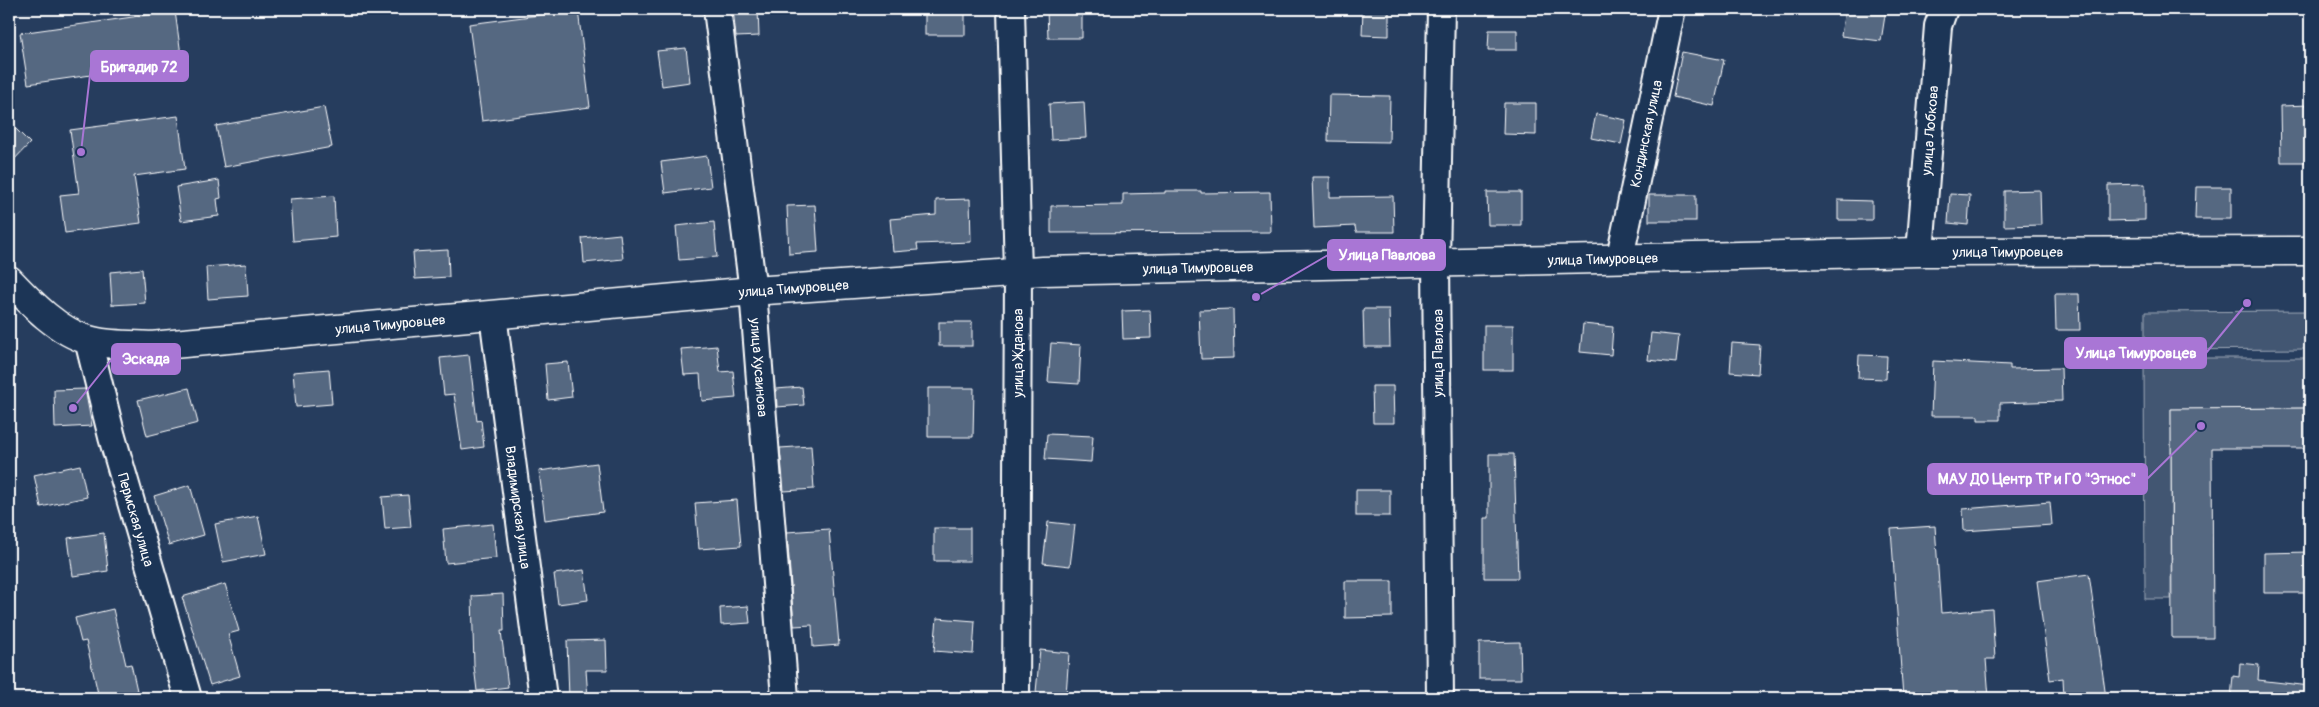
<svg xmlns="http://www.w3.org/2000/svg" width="2319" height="707" viewBox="0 0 2319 707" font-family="Pangolin,sans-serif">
<rect width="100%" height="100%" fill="#263d5e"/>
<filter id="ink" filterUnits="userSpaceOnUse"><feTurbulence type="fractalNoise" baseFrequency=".02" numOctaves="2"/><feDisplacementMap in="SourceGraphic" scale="10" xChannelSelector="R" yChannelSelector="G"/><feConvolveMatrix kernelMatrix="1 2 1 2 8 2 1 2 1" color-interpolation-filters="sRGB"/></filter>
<g filter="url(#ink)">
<g fill="#425672" stroke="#a0aab8">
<path d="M2310,311V349L2145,350V312Z"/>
<path d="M2144,358H2310V408L2171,409V599H2145Z"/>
</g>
<g fill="#556781" stroke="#fff">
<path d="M733,9H758L759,36L736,37Z"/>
<rect x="925" y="9" width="40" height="26"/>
<path d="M1047,9H1082V38H1048Z"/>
<path d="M1363,9H1389V36L1362,35Z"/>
<path d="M1845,9H1886L1881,41L1841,36Z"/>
<path d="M578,10L590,107L482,121L469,24Z"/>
<path d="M175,11L182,62L28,84L20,33Z"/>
<path d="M1489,30H1517V50H1488Z"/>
<path d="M686,48L690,82L662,86L657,51Z"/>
<path d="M1682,52L1724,60L1714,106L1673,97Z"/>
<path d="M1329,95L1390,96L1389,142L1328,141Z"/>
<path d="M1084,102L1086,138L1051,140L1049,104Z"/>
<path d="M1504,103H1536V135L1503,134Z"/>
<path d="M2310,105V162H2281L2280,106Z"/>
<path d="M324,107L332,147L224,167L216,126Z"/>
<path d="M1596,114L1626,120L1621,144L1591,138Z"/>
<path d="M178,116L185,169L134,176L141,223L65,233L60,195L79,193L70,130Z"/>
<path d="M9,122L30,143L9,165Z"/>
<path d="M707,156L711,187L665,193L661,162Z"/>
<path d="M1312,177H1330V197L1393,196L1394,232H1356L1355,226L1314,228Z"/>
<path d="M219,180L221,198L217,199L219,216L181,221L176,187Z"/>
<path d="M2145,184V220L2108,221V185Z"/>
<path d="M2196,187H2231V219H2195Z"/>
<path d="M2040,190L2041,225L2004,226V191Z"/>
<path d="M1165,191H1201V193L1270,192L1271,232L1051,233V206L1123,205V194L1165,193Z"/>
<path d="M1487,192H1521V225H1488Z"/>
<path d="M1950,194L1970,195L1968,225L1948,223Z"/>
<rect x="1649" y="195" width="47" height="26"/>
<path d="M334,196L336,237L293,241L290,199Z"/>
<path d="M970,199L971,242L917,244L918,250L893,252L890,219L936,215V200Z"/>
<path d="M1838,200L1872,201V220H1838Z"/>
<path d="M815,205L818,252L789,254L787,206Z"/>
<path d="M714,222L717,257L679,260L676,226Z"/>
<path d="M620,234L623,259L584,263L582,238Z"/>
<path d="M448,250L449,277L415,279L413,252Z"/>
<path d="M246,264L248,296L208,299L206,267Z"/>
<path d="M142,269L145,303L112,305L110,272Z"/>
<path d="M2055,294H2079L2080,330H2056Z"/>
<path d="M1233,309L1234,358L1201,359L1199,310Z"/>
<path d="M1363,309H1389L1390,347H1364Z"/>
<path d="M1150,310L1151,338L1123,339L1122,311Z"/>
<rect x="939" y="322" width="33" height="24"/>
<path d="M1583,324L1613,327L1611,355L1580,352Z"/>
<rect x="1484" y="325" width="29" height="45"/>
<path d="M1651,333L1679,336L1676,363L1648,360Z"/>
<path d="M1051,343L1081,345L1079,384L1048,382Z"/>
<path d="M1732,343L1760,345L1758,374L1730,372Z"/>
<path d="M717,346L720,372L733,371L736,398L702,401L700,374L684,375L681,349Z"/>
<path d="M469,355L477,421L481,420L484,447L462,450L454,394L444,395L440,358Z"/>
<path d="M1859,355L1887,356L1886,379L1858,378Z"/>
<path d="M1933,361L2010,365V369L2061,368L2062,401L2000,403V420H1978V416H1931Z"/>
<path d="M568,362L572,397L548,400L545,364Z"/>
<path d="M329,369L332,404L296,407L293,372Z"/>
<path d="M1372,386H1393L1394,423H1373Z"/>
<path d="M802,387L804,405L777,407L776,389Z"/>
<path d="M189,388L198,423L147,436L138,400Z"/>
<path d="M928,388H974L973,437H928Z"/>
<path d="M85,389L92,426L55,428L54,390Z"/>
<path d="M2310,408V448H2212L2213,638H2172L2171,409Z"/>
<path d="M1047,434L1093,436L1091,462L1045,459Z"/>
<path d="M811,446L814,489L784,491L780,448Z"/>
<path d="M1489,454H1514L1518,578H1484V518H1489Z"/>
<path d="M597,463L603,512L545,520L539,471Z"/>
<path d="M80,465L87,497L41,507L34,475Z"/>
<path d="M190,485L204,535L169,545L154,496Z"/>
<rect x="1356" y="490" width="34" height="26"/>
<path d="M408,495L411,527L385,529L382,497Z"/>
<path d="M737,500L741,546L699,549L695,503Z"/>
<path d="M2050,502L2052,525L1964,531L1963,509Z"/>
<path d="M258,516L266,554L223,562L215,524Z"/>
<path d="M1048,522L1075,525L1070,566L1043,563Z"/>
<path d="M493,524L496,558L446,563L443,529Z"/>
<path d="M1935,526L1941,613L1992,609L1995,659H1986L1989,698H1903L1891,529Z"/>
<rect x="934" y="528" width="36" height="33"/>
<path d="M829,529L839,645L813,647L812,625L794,626L787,532Z"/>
<path d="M104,533L108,571L73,576L68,538Z"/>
<path d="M2310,552V593H2264V553Z"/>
<path d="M584,570L588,600L558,604L554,574Z"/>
<path d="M2089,574L2106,698H2064L2063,678L2050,680L2037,581Z"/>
<path d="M1345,581H1392V617L1345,618Z"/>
<path d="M225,584L239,631L228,634L240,676L210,685L182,597Z"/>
<path d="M503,594L504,631H501L508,687L477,691L474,666L472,596Z"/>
<path d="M748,606L750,623L721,625L720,608Z"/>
<path d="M113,609L126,665L131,664L138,695L122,698H99L86,641L81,642L75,618Z"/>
<path d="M937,618L975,621L973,654L934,651Z"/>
<path d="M606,640L607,670H586L588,698H569L567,641Z"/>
<path d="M1520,642L1521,679H1479V643Z"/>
<path d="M1040,650L1069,653L1066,695L1036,692Z"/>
<path d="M2240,663L2259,665L2258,680L2310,686V698H2231L2233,676L2239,677Z"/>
</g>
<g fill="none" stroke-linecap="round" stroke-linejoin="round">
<defs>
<g id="minor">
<path id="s1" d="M717,9L753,291L785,698"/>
<path d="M1011,9L1018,272L1016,698"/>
<path id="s2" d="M1920,252L1938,26L1944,9"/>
<path id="s3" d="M1620,257L1672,9"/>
<path id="s4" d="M493,315L543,698"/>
<path id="s5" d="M88,340L112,437L188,698"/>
<path d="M1440,698L1436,261L1441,9"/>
</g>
<g id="major">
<path id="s6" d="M9,280C30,302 58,332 89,340C108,346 131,344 151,346L753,291L1042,271L1920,252L2310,251"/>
</g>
</defs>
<use href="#minor" stroke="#fff" stroke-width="30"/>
<use href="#major" stroke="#fff" stroke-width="31"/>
<use href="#minor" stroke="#1d3557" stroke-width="26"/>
<use href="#major" stroke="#1d3557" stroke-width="28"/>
</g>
</g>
<g text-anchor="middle" stroke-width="5" stroke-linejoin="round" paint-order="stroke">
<g font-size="14" fill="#fff" stroke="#1d3557">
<text dy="5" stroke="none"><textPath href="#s2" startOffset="122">улица Лобкова</textPath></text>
<text dy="5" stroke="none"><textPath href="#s3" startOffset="126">Кондинская улица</textPath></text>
<text dy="5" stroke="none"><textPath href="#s6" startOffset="2024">улица Тимуровцев</textPath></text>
<text dy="5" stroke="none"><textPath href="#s6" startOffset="1619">улица Тимуровцев</textPath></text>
<text dy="5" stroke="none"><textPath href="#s6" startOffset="1214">улица Тимуровцев</textPath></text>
<text dy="5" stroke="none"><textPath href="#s6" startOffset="809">улица Тимуровцев</textPath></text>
<text dy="5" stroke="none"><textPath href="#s6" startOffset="404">улица Тимуровцев</textPath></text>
<text transform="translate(1018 353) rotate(-90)" y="5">улица Жданова</text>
<text transform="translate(1438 353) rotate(-90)" y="5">улица Павлова</text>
<text dy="5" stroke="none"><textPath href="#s1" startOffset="361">улица Хусаинова</textPath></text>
<text dy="5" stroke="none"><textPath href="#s4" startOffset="194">Владимирская улица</textPath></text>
<text dy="5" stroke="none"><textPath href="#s5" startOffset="186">Пермская улица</textPath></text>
</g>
</g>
<path fill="none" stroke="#a976d5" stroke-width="2" d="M81 152L91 66M1256 297L1328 255M2247 303L2206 353M73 408L112 359M2201 426L2147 479"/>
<g fill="#a976d5" stroke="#1d3557" stroke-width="2">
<circle cx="81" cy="152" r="5"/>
<circle cx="1256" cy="297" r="5"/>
<circle cx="2247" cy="303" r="5"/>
<circle cx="73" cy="408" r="5"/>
<circle cx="2201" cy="426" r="5"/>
</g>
<g fill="#a976d5" stroke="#a976d5" stroke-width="2">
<rect x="91" y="51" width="97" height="30" rx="5"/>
<rect x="1328" y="240" width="117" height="30" rx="5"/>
<rect x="2065" y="338" width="141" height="30" rx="5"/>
<rect x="112" y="344" width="68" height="30" rx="5"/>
<rect x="1928" y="464" width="219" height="30" rx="5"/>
</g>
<g font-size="15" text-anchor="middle" font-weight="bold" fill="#fff">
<text x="139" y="72">Бригадир 72</text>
<text x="1387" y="260">Улица Павлова</text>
<text x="2136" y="358">Улица Тимуровцев</text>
<text x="146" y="364">Эскада</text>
<text x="2037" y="484">МАУ ДО Центр ТР и ГО "Этнос"</text>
</g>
<rect width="2319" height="707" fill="none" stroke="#1d3557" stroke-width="30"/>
<rect x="15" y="15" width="2289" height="677" fill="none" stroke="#fff" stroke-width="2" filter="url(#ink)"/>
</svg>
